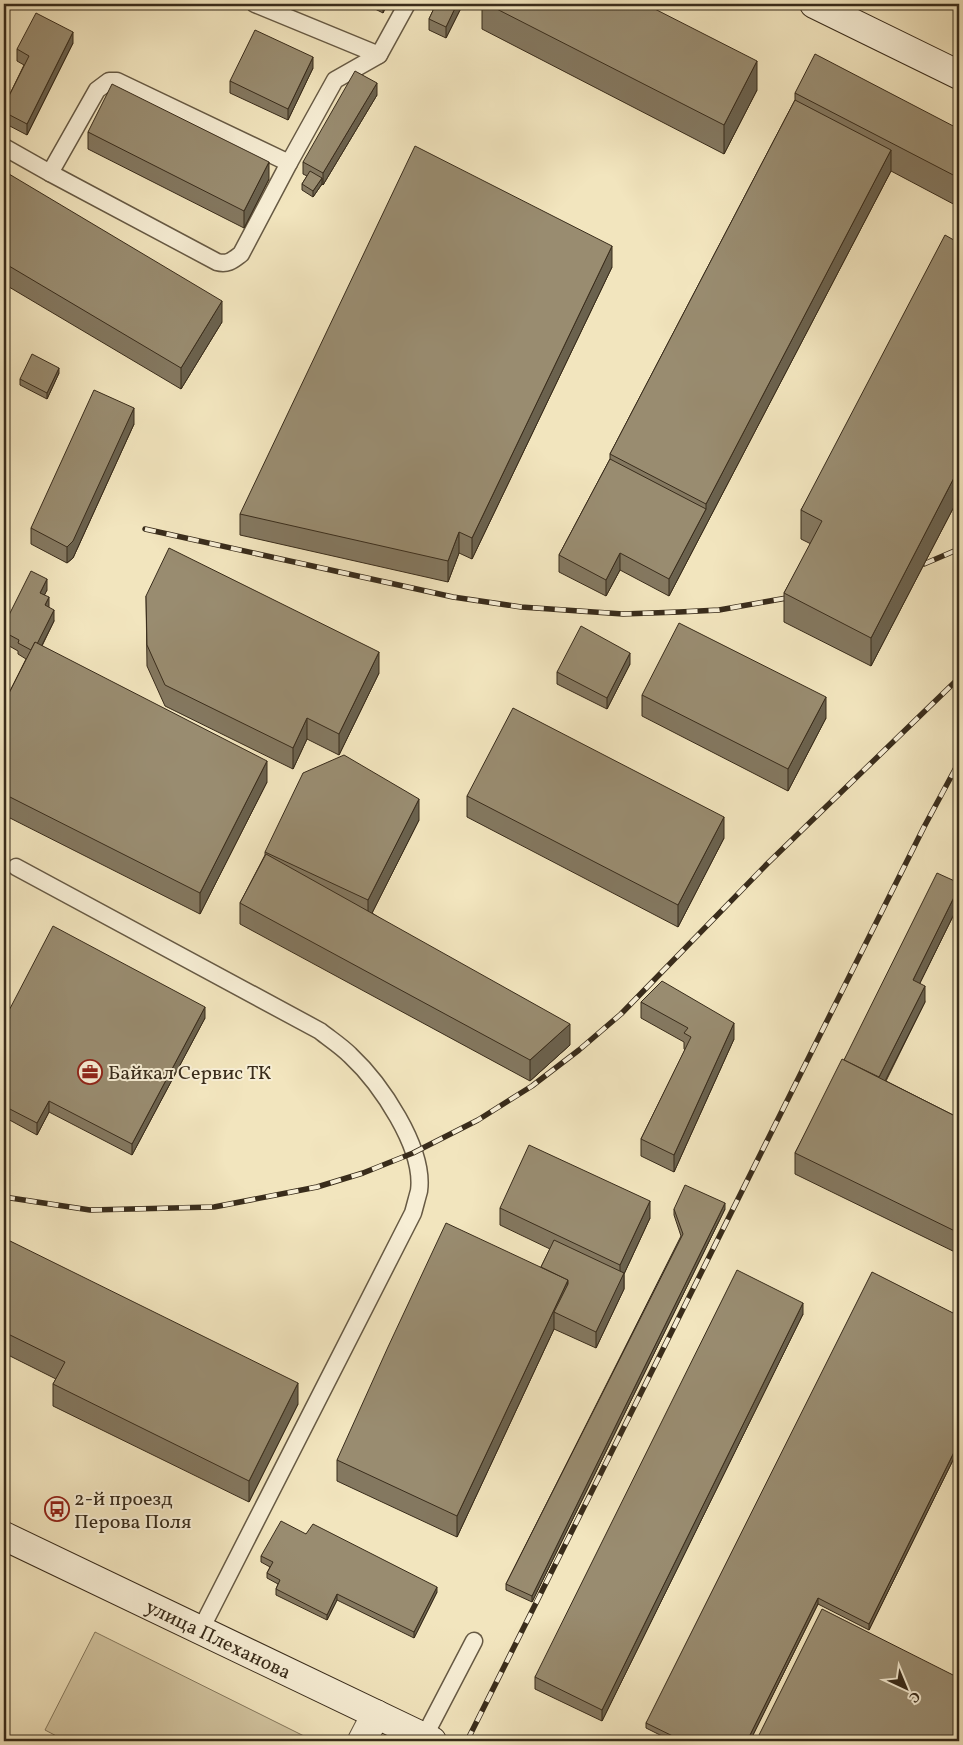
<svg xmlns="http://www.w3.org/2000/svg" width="963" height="1745" viewBox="0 0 963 1745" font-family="Vollkorn,serif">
<rect width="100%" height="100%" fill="#f2e5be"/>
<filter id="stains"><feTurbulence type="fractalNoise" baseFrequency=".004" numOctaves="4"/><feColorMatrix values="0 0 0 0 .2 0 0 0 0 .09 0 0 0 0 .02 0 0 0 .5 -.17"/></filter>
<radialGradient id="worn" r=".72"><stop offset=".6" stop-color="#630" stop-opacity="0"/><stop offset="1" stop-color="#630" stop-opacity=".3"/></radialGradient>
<path fill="#d3c6a2" stroke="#86795e" d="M95,1632L304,1736L302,1741H66L45,1730Z"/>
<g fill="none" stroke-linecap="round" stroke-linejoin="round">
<defs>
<g id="lane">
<path d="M255,4L379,55L407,4"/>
<path d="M4,147L50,173L97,90L109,81H117L289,163L335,80L379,55"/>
<path d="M50,173L217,262C228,265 233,260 241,254L289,163"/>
<path d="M16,867L320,1031C330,1039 341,1046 350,1055C380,1083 425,1148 419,1191C417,1198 415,1206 413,1213L201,1629"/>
<path d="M424,1737L474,1641"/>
</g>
<path id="street" d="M362,1741L376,1714"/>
<g id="secondary">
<path d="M814,4L959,75"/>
<path id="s1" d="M4,1536L432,1741"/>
</g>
</defs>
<use href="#lane" stroke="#675a44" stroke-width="19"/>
<use href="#street" stroke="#675a44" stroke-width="30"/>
<use href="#secondary" stroke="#392c1b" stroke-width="30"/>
<use href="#lane" stroke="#f7eed5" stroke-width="16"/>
<use href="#street" stroke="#f7eed5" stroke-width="28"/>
<use href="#secondary" stroke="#f7eed5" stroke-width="28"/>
<defs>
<g id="rail">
<path d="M145,529L453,597L521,607L623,614L679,612L719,610L798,596"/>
<path d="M924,564L959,549"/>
<path d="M4,1197L90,1210L214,1207L317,1187L363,1173L413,1153L478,1120L532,1086L579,1050L621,1014L767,864L959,678"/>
<path d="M467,1741L924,827L959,762"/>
</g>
</defs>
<use href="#rail" stroke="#392c1b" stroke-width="5.5"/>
<use href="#rail" stroke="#f7eed5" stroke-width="4" stroke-dasharray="11" stroke-linecap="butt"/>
</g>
<g fill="#847860" stroke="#392c1b">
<path d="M365,4H387L383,13Z"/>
<path d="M436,4H463L446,38L429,30V19Z"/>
<path d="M482,4H645L757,90L724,154L482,29Z"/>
<path d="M73,43L27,135L4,123V106L24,65L17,61V49Z"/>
<path d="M313,68L288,120L230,93V81Z"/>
<path d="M795,93L959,129V207L891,171L669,596L620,570L606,596L559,572V555L610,459V454L795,100Z"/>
<path d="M377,95L323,185L322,184L313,197L302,190V184L307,176L303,174V162Z"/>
<path d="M88,132L269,179L244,228L88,149Z"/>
<path d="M4,171L222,322L181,389L4,284Z"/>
<path d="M959,243V497L871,666L784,622V593L811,544L801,539V510Z"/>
<path d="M612,267L472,559L459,553L448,582L240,535V514Z"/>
<path d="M59,373L47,399L20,385V379Z"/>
<path d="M134,424L73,558L67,563L31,544V528Z"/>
<path d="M47,590L44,595L54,621L42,646L267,782L200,914L4,815V703L26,659L18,654V651L4,643V625Z"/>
<path d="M146,596L379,673L339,755L307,739L293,769L165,706L147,666Z"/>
<path d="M630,664L607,709L557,684V672Z"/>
<path d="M642,695L826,718L788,791L642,716Z"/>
<path d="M467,796L724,838L678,927L467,817Z"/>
<path d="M419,820L372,913L570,1045L530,1081L240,924V903L265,855V852Z"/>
<path d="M959,883V904L920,983L925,1002L886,1081L959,1118V1254L795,1174V1153L844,1060Z"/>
<path d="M641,1002L734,1039L674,1172L641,1156V1139L685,1050L684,1049V1042L641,1018Z"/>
<path d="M205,1018L132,1155L49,1112L37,1135L4,1117V1020Z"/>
<path d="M500,1208L650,1218L624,1274V1289L596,1348L554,1329L457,1537L337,1481V1460L541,1267L550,1249L500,1225Z"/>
<path d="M674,1209H725L532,1602L506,1590V1584L681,1236L674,1215Z"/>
<path d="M4,1238L298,1404L249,1502L53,1406V1384L56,1379L4,1353Z"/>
<path d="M803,1314L602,1721L535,1689V1677Z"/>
<path d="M959,1316V1448L869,1630L818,1604L750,1741H672L646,1728V1723Z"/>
<path d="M306,1534L437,1592L414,1638L337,1600L327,1620L276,1595V1589L278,1584L267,1578V1573L270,1567L261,1562V1556Z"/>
</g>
<g fill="#6b624e" stroke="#392c1b">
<path d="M383,4H387L383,13Z"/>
<path d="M457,4H463L446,38V27Z"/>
<path d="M73,32V43L27,135V124Z"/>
<path d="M313,57V68L288,120V109Z"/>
<path d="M757,61V90L724,154V125Z"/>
<path d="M377,83V95L323,185V173Z"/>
<path d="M891,150V171L669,596V579L706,509V504Z"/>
<path d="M269,162V179L244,228V211Z"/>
<path d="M322,178V184L313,197V191Z"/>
<path d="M612,246V267L472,559V538Z"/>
<path d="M222,301V322L181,389V368Z"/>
<path d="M59,368V373L47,399V393Z"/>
<path d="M134,408V424L73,558L67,563V547Z"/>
<path d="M959,468V497L871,666V638Z"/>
<path d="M459,532V553L448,582V561Z"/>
<path d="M620,553V570L606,596V580Z"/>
<path d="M47,579V590L40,604V593Z"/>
<path d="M49,597V609L45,605Z"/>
<path d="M54,610V621L33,663V651Z"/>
<path d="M379,652V673L339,755V734Z"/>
<path d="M630,653V664L607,709V698Z"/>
<path d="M826,697V718L788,791V769Z"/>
<path d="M307,718V739L293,769V748Z"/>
<path d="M267,761V782L200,914V893Z"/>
<path d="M419,799V820L368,921V900Z"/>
<path d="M724,817V838L678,927V905Z"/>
<path d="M959,887V904L913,997V980Z"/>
<path d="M925,986V1002L877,1097V1081Z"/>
<path d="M205,1007V1018L132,1155V1144Z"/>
<path d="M734,1023V1039L674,1172V1155Z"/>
<path d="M570,1024V1045L530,1081V1060Z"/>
<path d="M49,1101V1112L37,1135V1123Z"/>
<path d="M650,1201V1218L624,1274V1289L596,1348V1332L620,1280V1265Z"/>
<path d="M725,1203V1209L532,1602V1596Z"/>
<path d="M568,1280V1301L554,1312V1329L457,1537V1516Z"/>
<path d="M803,1303V1314L602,1721V1710Z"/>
<path d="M298,1383V1404L249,1502V1481Z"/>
<path d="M959,1442V1448L869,1630V1624Z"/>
<path d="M437,1587V1592L414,1638V1632Z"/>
<path d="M337,1594V1600L327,1620V1615Z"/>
<path d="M818,1598V1604L750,1741H747Z"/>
</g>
<g fill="#998c70" stroke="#392c1b">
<path d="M436,4H457L446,27L429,19Z"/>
<path d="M487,4H645L757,61L724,125Z"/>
<path d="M36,13L73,32L27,124L4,112V106L29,56L17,49Z"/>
<path d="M255,30L313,57L288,109L230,81Z"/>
<path d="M815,54L959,129V178L795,93Z"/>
<path d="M355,71L377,83L323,173L303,162Z"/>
<path d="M112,84L269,162L244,211L88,132Z"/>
<path d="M795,100L891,150L706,504L610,454Z"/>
<path d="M415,146L612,246L472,538L459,532L448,561L240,514Z"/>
<path d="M4,171L222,301L181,368L4,263Z"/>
<path d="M310,171L322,178L313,191L302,184Z"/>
<path d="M945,235L959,243V468L871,638L784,593L822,521L801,510Z"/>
<path d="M32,354L59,368L47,393L20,379Z"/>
<path d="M94,390L134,408L73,541L67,547L31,528Z"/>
<path d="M610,459L706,509L669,579L620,553L606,580L559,555Z"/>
<path d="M169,548L379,652L339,734L307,718L293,748L165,685L147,645L146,596Z"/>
<path d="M31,571L47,579L40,593L49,597L45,605L54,610L37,644L35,642L31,650L18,643L19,640L4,632V625Z"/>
<path d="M679,623L826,697L788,769L642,695Z"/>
<path d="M581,626L630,653L607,698L557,672Z"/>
<path d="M35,642L267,761L200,893L4,794V703Z"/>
<path d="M513,708L724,817L678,905L467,796Z"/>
<path d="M344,755L419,799L368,900L265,852L303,773Z"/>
<path d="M266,854L570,1024L530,1060L240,903Z"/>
<path d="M937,873L959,883V887L913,980L925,986L879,1077L844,1060Z"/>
<path d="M53,926L205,1007L132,1144L49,1101L37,1123L4,1106V1020Z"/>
<path d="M662,981L734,1023L674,1155L641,1139L691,1037L684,1033L688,1028L641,1002Z"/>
<path d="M842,1059L959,1118V1233L795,1153Z"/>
<path d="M529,1145L650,1201L620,1265L500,1208Z"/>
<path d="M685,1185L725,1203L532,1596L506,1584L683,1234L674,1209Z"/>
<path d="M446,1223L568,1280L457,1516L337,1460L388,1347Z"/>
<path d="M4,1238L298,1383L249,1481L53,1384L65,1362L4,1332Z"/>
<path d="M554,1240L624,1273L596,1332L554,1312L568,1284V1280L541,1267Z"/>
<path d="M737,1270L803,1303L602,1710L535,1677Z"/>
<path d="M872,1272L959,1316V1442L869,1624L818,1598L747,1741H683L646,1723Z"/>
<path d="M281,1521L306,1534L313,1524L437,1587L414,1632L337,1594L327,1615L276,1589L280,1580L267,1573L273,1562L261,1556Z"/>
<path d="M822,1609L959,1678V1741H756Z"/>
<path d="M4,1736L13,1741H4Z"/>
</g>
<defs>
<symbol id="office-ring" viewBox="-11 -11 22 22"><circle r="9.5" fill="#f7eed5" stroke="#8f2418" stroke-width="1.5"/><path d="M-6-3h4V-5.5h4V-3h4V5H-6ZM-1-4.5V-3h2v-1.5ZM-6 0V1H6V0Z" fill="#8f2418"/></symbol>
<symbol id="bus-ring" viewBox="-11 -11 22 22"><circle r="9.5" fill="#f7eed5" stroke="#8f2418" stroke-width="1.5"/><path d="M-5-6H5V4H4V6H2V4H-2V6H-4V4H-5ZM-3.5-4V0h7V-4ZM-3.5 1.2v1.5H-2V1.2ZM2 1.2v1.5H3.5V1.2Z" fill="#8f2418"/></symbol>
</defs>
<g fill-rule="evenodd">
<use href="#office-ring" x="76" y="1058" width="28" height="28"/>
<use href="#bus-ring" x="43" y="1495" width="28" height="28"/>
</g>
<g text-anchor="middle" stroke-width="4" stroke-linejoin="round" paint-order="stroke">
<g font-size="20" fill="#392c1b" stroke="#f7eed5" text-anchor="start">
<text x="108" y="1079">Байкал Сервис ТК</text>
<text x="74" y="1505">2-й проезд<tspan x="74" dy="23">Перова Поля</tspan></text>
</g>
<g font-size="20" fill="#392c1b" stroke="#f7eed5">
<text dy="7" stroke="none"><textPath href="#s1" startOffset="238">улица Плеханова</textPath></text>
</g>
</g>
<rect width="963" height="1745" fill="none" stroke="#f2e5be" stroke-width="20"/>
<rect x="5" y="5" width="953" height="1735" fill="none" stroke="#392c1b" stroke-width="2.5"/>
<rect x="10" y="10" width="943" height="1725" fill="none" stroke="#392c1b"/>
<g transform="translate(906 1688) rotate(136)" stroke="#f7eed5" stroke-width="4" paint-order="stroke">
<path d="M0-4L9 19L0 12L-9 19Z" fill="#392c1b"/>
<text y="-8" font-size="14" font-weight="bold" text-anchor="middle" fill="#392c1b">С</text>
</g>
<rect width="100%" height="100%" filter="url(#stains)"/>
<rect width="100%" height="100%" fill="url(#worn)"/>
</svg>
